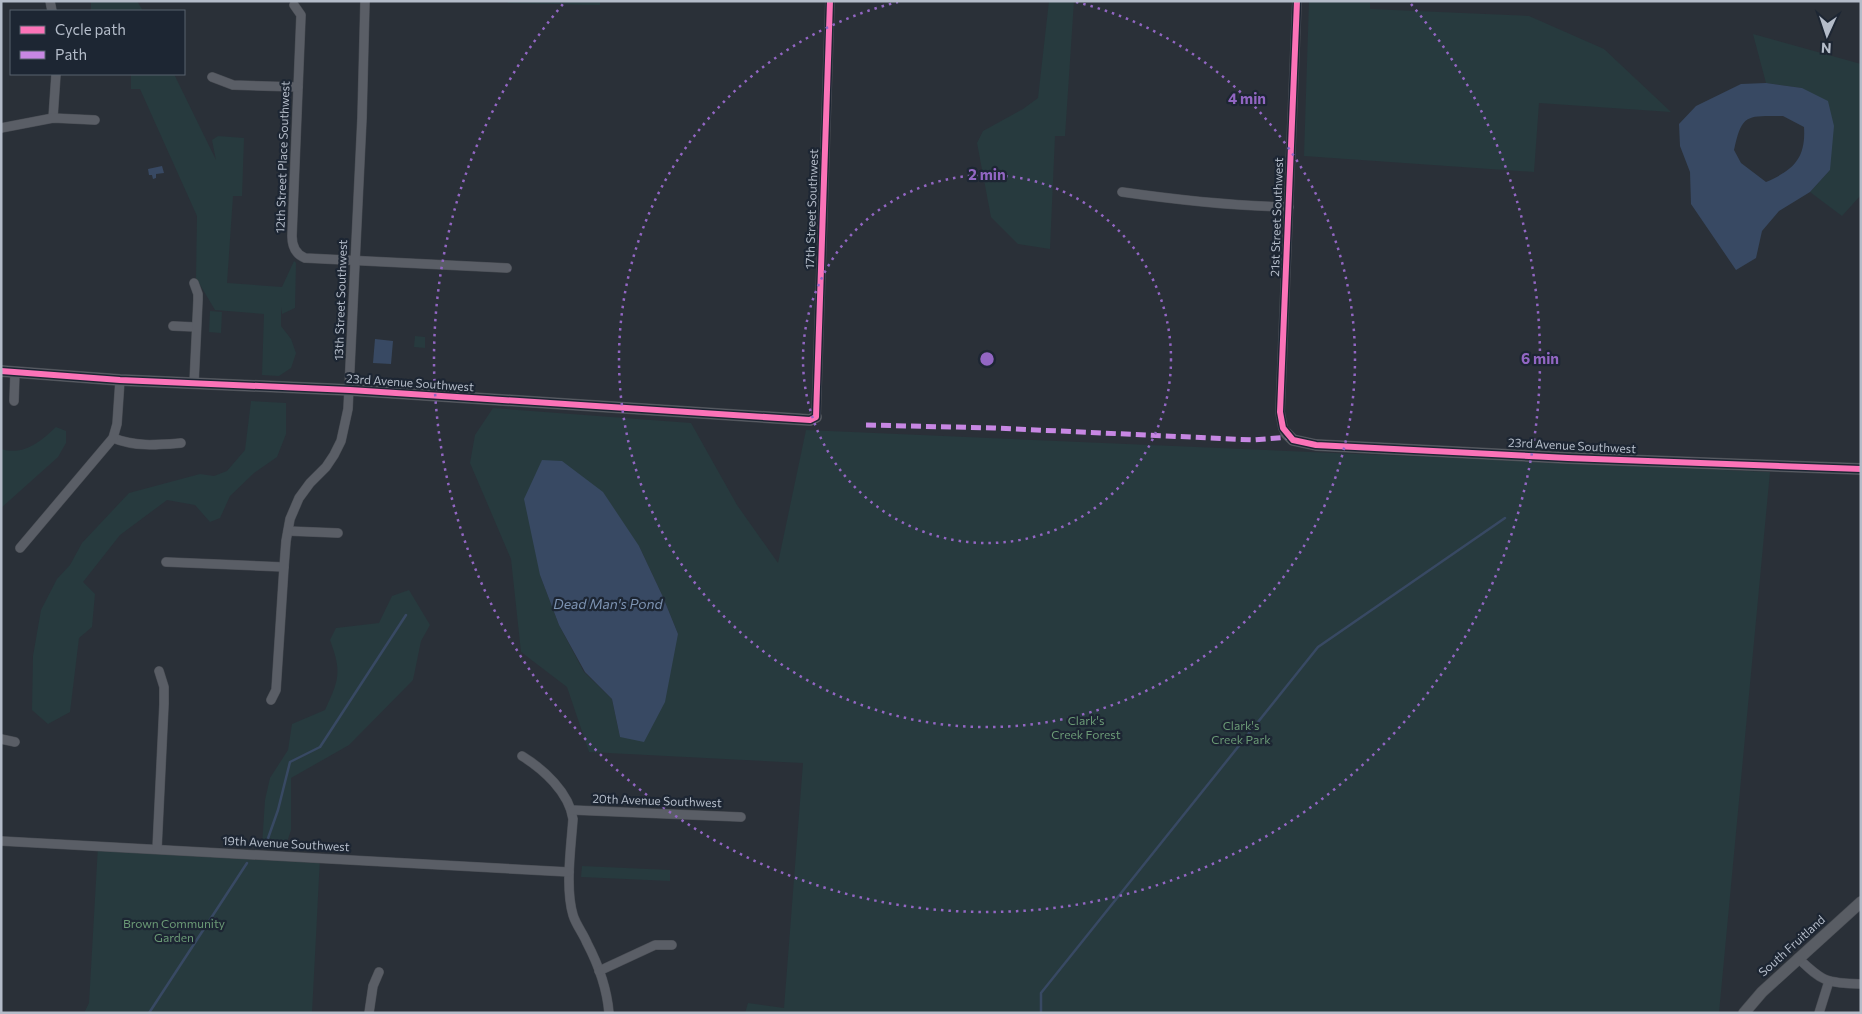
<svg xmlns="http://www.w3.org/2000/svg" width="1862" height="1014" viewBox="0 0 1862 1014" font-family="Commissioner,sans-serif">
<rect width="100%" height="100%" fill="#2a3038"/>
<g fill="#273a3e" fill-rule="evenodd">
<path d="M91,1H137L143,11H91Z"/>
<path d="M505,1H600V5L508,3Z"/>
<path d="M1049,1H1074L1065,136H1055L1050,249L1018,244L991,217L977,143L983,131L1023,109L1038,98Z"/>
<path d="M1309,1H1370V9L1529,16L1604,49L1671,112L1539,103L1534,172L1304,156Z"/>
<path d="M1753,34L1861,64V195L1842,216L1810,192L1830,170L1802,88L1766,83Z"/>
<path d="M131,74H174L216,160L212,140L218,136L244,138L242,196H233L227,283L282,287L294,261L296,263L295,308L282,314L281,307V326L291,339L296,353L291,368L279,376L262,375L264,314L215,310L196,278L197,216L140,89H131Z"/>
<path d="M210,311L222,312L221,333L209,332Z"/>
<path d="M415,336L425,337V348L414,347Z"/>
<path d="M251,401L286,403V434L277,457L254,473L230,496L220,518L210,522L195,505L167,500L120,535L83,582L95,594L92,627L79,638L70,712L48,724L32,710L33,656L41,610L57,579L70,565L82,543L129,493L200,474L214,476L227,471L245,450Z"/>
<path d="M493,408L691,423L737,505L778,563L806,430L1770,472L1719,1013H745L748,1003L784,1008L803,763L589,752L567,687L521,652L511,559L470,463L475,435ZM639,546L663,597L678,634L620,737L612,699L584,672L559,625L540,575Z"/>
<path d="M56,427L66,431V443L58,457L1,508V449C24,456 40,442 56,427Z"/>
<path d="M409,590L430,625L421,641L413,680L349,745L291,778V830L285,848L262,846L265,800L270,778L288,750L292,724L325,710C339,680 342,672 330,640L336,628L379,623L392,596Z"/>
<path d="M98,846L320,858L312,1013H84L89,1003Z"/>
<path d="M582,866L670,870V881L581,877Z"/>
</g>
<g fill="#384963" fill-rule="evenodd">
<path d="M1766,83L1802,88L1828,101L1834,126L1830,170L1810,192L1779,211L1762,231L1756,258L1736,270L1691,204L1690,172L1680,146L1679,124L1696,106L1741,84ZM1783,116L1804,127C1806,158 1794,170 1766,182L1741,163L1734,150C1742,113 1747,116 1783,116Z"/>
<path d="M162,166L164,173L156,174V178L153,179L152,175H149L148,169Z"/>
<path d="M375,339L393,341L391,364L373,363Z"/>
<path d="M542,460L562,461L603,492L639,546L663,597L678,634L665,702L644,742L620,737L612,699L585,672L559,625L540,575L524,499Z"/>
</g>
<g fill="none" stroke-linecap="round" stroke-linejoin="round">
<g stroke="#384963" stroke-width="2.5">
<path d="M266,844L278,810L290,762L320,747L406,615"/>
<path d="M149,1013L247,863"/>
<path d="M1041,1013V993L1318,647L1505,518"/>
</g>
<defs>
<g id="street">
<path d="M50,1L52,11"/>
<path d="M294,5L301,15L292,236C292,246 295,254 305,258L507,268"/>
<path d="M212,77L233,85L298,87"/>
<path d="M53,118L56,74"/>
<path d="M1,128L53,118L95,120"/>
<path d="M1122,192C1178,200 1233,206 1289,207"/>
<path d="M173,326L196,327"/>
<path d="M194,383L198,300V294L194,283"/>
<path d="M14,401L15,372"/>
<path d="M816,417L830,1"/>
<path d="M1286,433L1283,428L1280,412L1297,1"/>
<path d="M113,438C136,447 156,445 181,443"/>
<path d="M288,531L338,533"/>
<path d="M20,548L113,438L117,424L120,380"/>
<path d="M166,562L284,567"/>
<path d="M271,700L276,690L284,567L286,541L290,519L299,498L310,483L326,467L334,455L341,441L348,409L362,118L365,1"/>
<path d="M1,739L15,742"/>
<path d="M522,756C543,769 569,792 573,819C571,847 565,888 573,915C576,925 583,933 587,943C598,964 607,989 609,1013"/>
<path d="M572,810L741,817"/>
<path d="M1,841L569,872"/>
<path d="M157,849L164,704V687L159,671"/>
<path d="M1798,958C1823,982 1826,983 1861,984"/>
<path d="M599,971L655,945H672"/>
<path d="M369,1013L373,986L379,972"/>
<path d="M1819,1013L1829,981"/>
</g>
<g id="secondary">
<path d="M1,371L120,380L350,390L810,420L816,417"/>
<path d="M1286,433L1293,440L1316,445L1568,458L1861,469"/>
<path d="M1744,1013L1762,992L1861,902"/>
</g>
</defs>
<use href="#street" stroke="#484c53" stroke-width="10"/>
<use href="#secondary" stroke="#484c53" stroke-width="12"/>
<use href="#street" stroke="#5a5e66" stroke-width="9"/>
<use href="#secondary" stroke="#595d64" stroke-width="11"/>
<path stroke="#c787e3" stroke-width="5" stroke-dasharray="10 5" stroke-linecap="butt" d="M866,425L994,428L1254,440L1290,437"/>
<defs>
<g id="cycleway">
<path d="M1297,1L1280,412L1283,428L1293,440L1316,445L1568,458L1861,469"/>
<path d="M1,371L120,380L350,390L810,420L816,417L830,1"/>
</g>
</defs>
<use href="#cycleway" stroke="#1d2633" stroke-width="9"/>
<use href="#cycleway" stroke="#fb73b8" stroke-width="6"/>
</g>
<g fill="none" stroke="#9266c3" stroke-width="2.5" stroke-dasharray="2.5 5">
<circle cx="987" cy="359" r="184"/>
<path d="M1076 2A368 368 0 1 1 898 2"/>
<path d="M1411 4A553 553 0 1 1 563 4"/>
</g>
<g text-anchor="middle" stroke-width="4.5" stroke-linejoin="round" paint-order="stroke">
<g font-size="12" fill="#b4bcc9" stroke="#1d2633">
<text transform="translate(283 157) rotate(-88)" y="4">12th Street Place Southwest</text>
<text transform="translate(812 209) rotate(-88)" y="4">17th Street Southwest</text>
<text transform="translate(1277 217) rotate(-88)" y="4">21st Street Southwest</text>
<text transform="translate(341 300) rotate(-88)" y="4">13th Street Southwest</text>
<text transform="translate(410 383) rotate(4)" y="4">23rd Avenue Southwest</text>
<text transform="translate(1572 446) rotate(3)" y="4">23rd Avenue Southwest</text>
<text transform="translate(657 801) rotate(2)" y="4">20th Avenue Southwest</text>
<text transform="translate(286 844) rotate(3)" y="4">19th Avenue Southwest</text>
<text transform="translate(1792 946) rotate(-42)" y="4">South Fruitland</text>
</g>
<g font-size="12" fill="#6b9a76" stroke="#1d2633">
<text x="1086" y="725">Clark's<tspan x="1086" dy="14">Creek Forest</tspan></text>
<text x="1241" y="730">Clark's<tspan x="1241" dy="14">Creek Park</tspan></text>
<text x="174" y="928">Brown Community<tspan x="174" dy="14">Garden</tspan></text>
</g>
<g font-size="14" font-style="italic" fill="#7c92b1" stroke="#1d2633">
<text x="608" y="609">Dead Man's Pond</text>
</g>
</g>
<circle cx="987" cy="359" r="8" fill="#9266c3" stroke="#1d2633" stroke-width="2.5"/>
<g font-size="15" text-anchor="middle" font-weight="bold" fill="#9266c3" stroke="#1d2633" stroke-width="4.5" stroke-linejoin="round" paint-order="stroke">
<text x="1247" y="104">4 min</text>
<text x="987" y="180">2 min</text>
<text x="1540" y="364">6 min</text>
</g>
<rect width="1862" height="1014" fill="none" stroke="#b4bcc9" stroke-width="5"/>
<rect x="10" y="10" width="175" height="65" fill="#1d2633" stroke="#59626f"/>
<rect x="20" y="26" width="25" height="8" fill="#fb73b8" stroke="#59626f"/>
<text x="55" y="35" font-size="15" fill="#b4bcc9">Cycle path</text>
<rect x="20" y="51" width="25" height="8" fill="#c787e3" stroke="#59626f"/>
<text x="55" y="60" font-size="15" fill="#b4bcc9">Path</text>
<g transform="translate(1827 35) rotate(183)" stroke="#1d2633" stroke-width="4" paint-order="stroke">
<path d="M0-4L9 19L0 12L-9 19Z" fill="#b4bcc9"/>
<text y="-8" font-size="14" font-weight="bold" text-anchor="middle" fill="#b4bcc9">N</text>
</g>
</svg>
